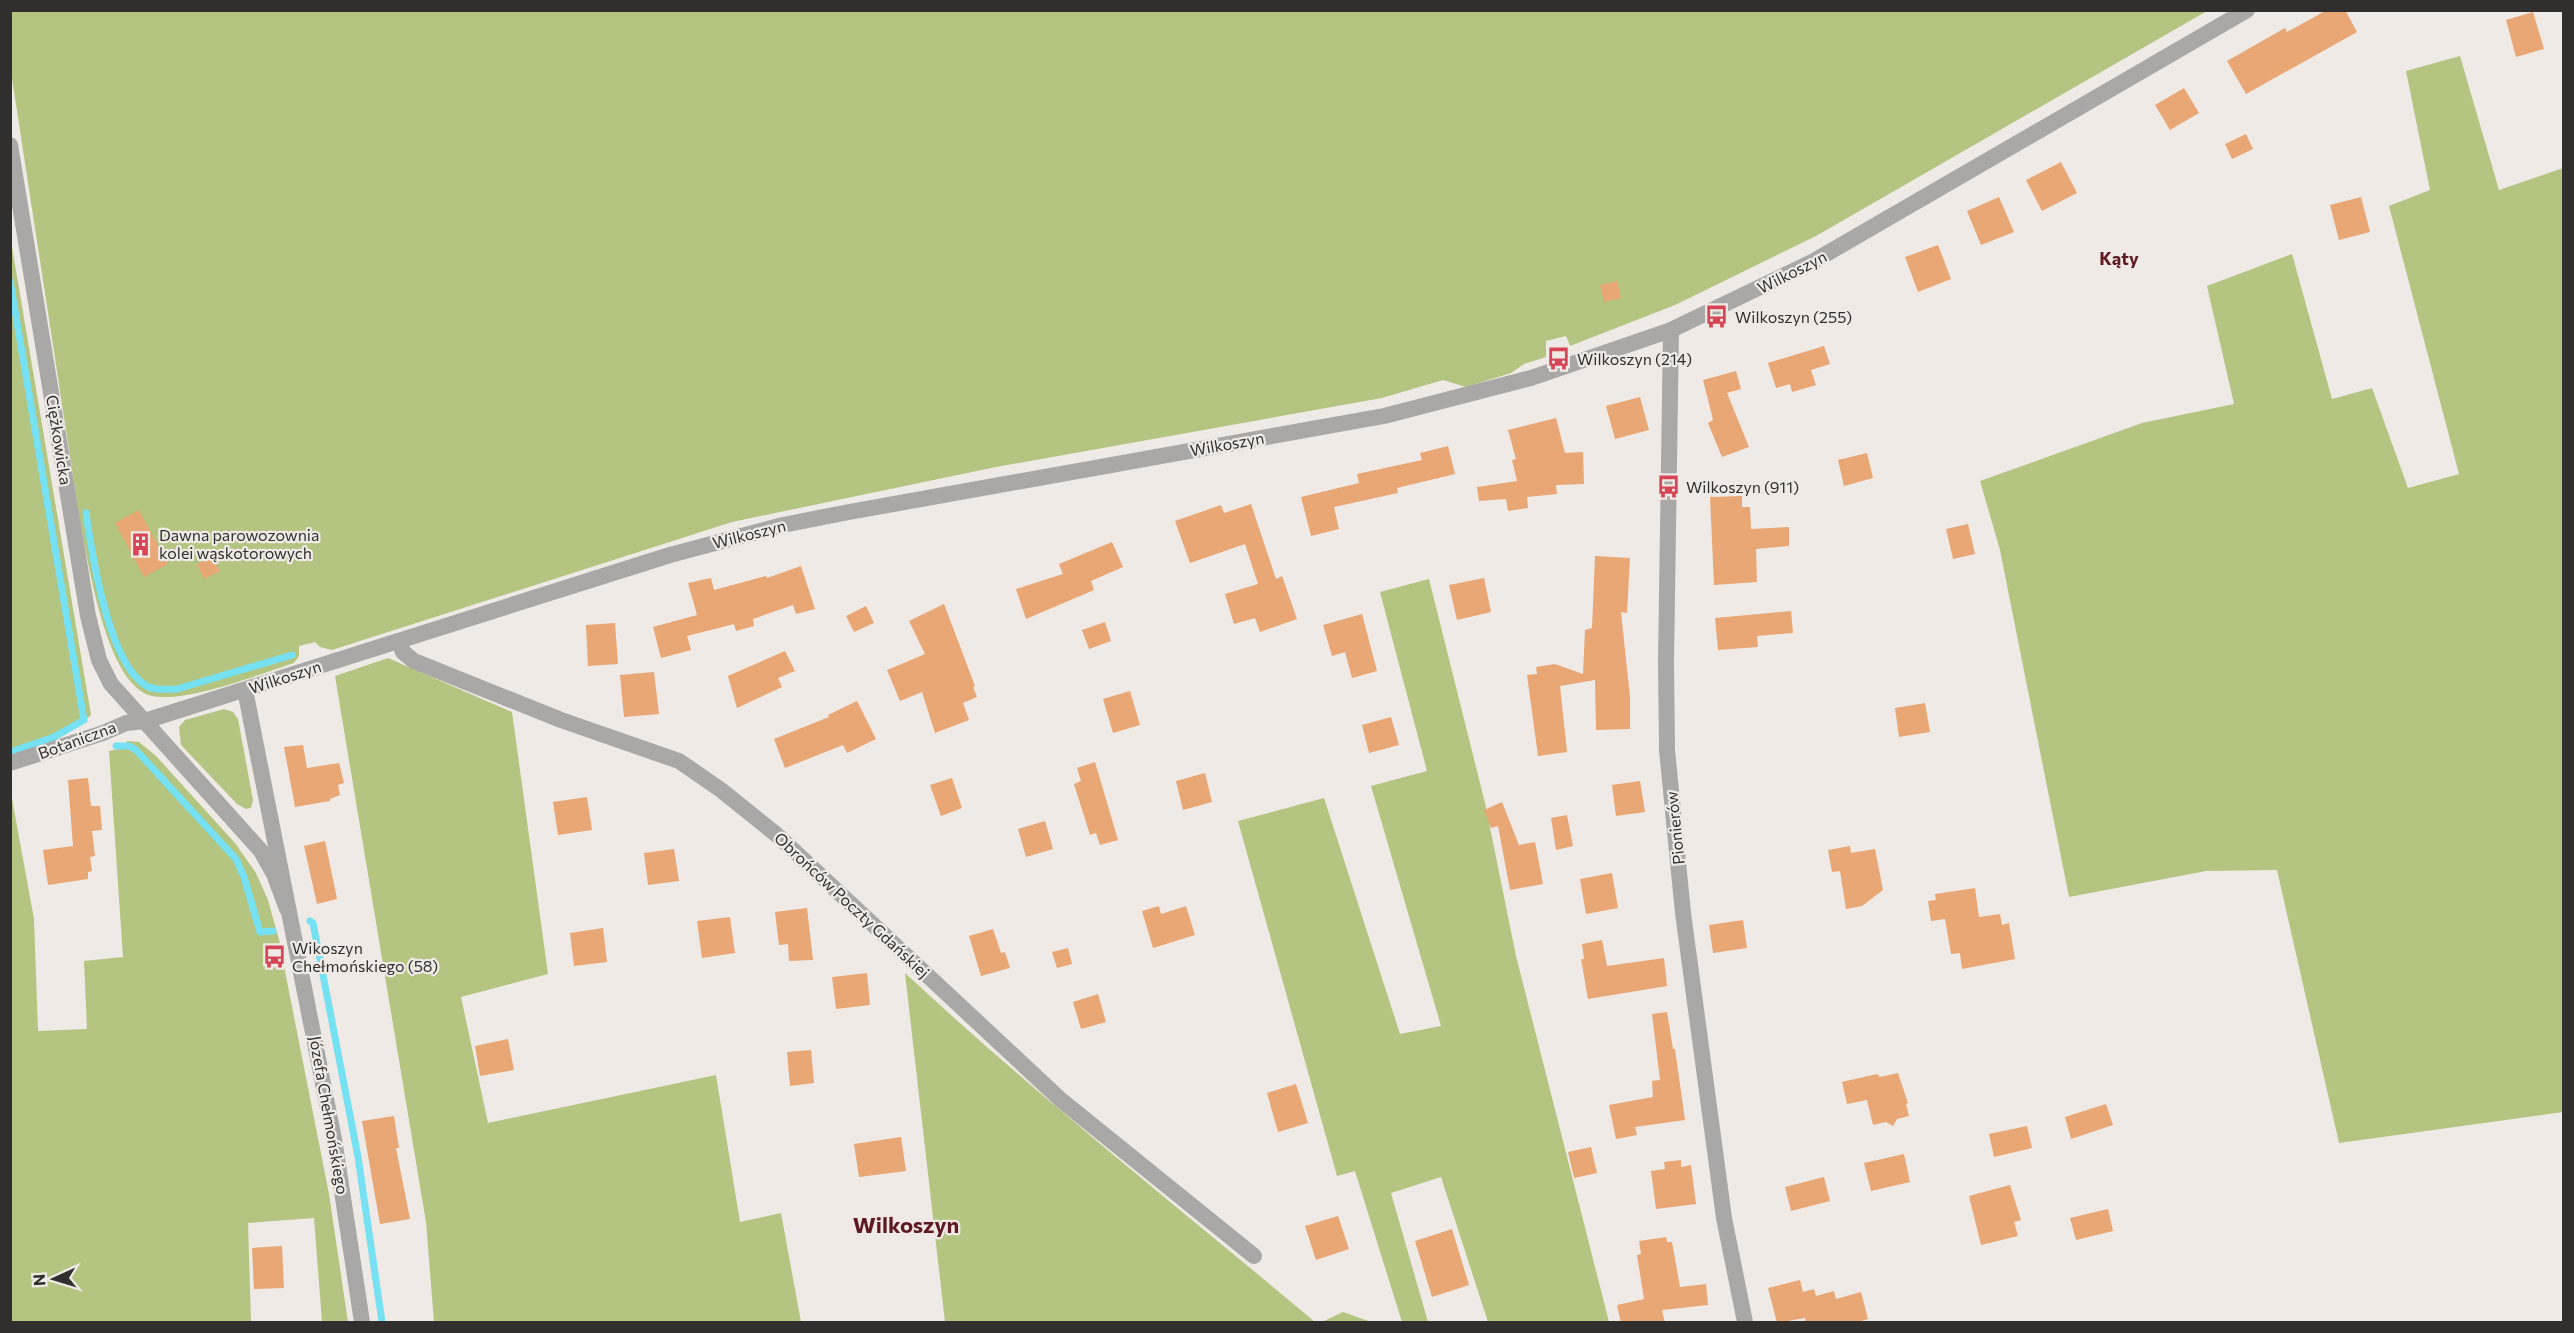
<svg xmlns="http://www.w3.org/2000/svg" width="2574" height="1333" viewBox="0 0 2574 1333" font-family="Commissioner,sans-serif">
<rect width="100%" height="100%" fill="#f0eae6"/>
<g fill="#b4c481">
<path d="M10,11H2207L1816,236L1675,305L1570,346L1566,336L1546,341V357L1524,364L1511,373L1466,387L1443,380L1382,398L996,467L732,522L332,650L320,647L315,642L299,646V656L294,663C260,674 187,703 152,696C106,686 88,560 80,521L11,72Z"/>
<path d="M2460,56L2499,190L2563,168V1112L2339,1143L2277,870L2206,871L2069,897L2000,550L1980,481L2142,423L2234,404L2207,286L2292,254L2332,399L2372,388L2408,488L2459,474L2389,206L2430,190L2406,71Z"/>
<path d="M10,235L91,715C64,739 44,745 11,754Z"/>
<path d="M1429,579L1485,803L1516,956L1609,1322H1488L1441,1177L1391,1193L1428,1322H1402L1355,1171L1337,1176L1238,821L1324,798L1400,1034L1441,1026L1371,786L1427,771L1380,592Z"/>
<path d="M388,658L512,712L548,974L461,997L488,1123L716,1075L740,1222L781,1213L801,1322H434L426,1222L335,676Z"/>
<path d="M224,709L233,712L238,719L253,800L251,808L246,809L237,804L181,745L179,727L185,720Z"/>
<path d="M127,741L139,742L156,756L235,843L256,873L268,900L281,947L267,950L269,968L284,966L329,1194L348,1322H322L314,1218L248,1223L251,1322H11V793L34,919L38,1031L87,1029L84,961L123,957L109,751L124,748Z"/>
<path d="M905,973C1037,1096 1178,1207 1315,1322H945Z"/>
<path d="M1343,1312L1371,1322H1322Z"/>
</g>
<g fill="none" stroke-linecap="round" stroke-linejoin="round">
<g stroke="#75e1f3" stroke-width="7">
<path d="M10,281L84,720L54,737L10,752"/>
<path d="M86,513C92,555 108,661 145,685C154,691 166,689 177,689L292,655"/>
<path d="M116,746H129L136,750L236,859L244,877L260,932L273,931"/>
<path d="M310,921L313,923L358,1157L382,1322"/>
</g>
</g>
<g fill="#e8a774">
<path d="M2327,10H2345L2357,32L2246,94L2227,61L2285,28L2287,32Z"/>
<path d="M2533,12L2544,49L2516,57L2506,20Z"/>
<path d="M2184,88L2199,113L2170,130L2155,105Z"/>
<path d="M2246,134L2253,149L2232,159L2225,144Z"/>
<path d="M2061,162L2077,193L2042,211L2026,180Z"/>
<path d="M1999,197L2014,232L1981,245L1967,211Z"/>
<path d="M2361,197L2370,232L2339,240L2330,205Z"/>
<path d="M1938,245L1951,279L1918,292L1905,257Z"/>
<path d="M1617,281L1621,298L1604,302L1600,285Z"/>
<path d="M1824,346L1830,364L1811,370L1816,385L1792,392L1790,384L1776,388L1768,363Z"/>
<path d="M1736,371L1741,389L1727,393L1749,447L1722,457L1708,423L1713,420L1703,380Z"/>
<path d="M1640,397L1649,430L1615,439L1606,406Z"/>
<path d="M1556,418L1565,453L1583,452L1584,484L1556,485L1557,494L1527,497L1528,508L1508,511L1506,499L1479,501L1477,487L1517,481L1512,460L1516,459L1508,430Z"/>
<path d="M1448,446L1455,474L1397,488L1398,493L1334,507L1339,529L1311,536L1301,497L1359,483L1357,474L1422,460L1420,453Z"/>
<path d="M1867,453L1873,478L1844,486L1838,460Z"/>
<path d="M1742,496V507H1750L1751,529L1789,527V546L1756,549L1757,582L1714,585L1710,497Z"/>
<path d="M1251,504L1276,579L1282,576L1297,619L1260,632L1255,618L1234,624L1225,594L1258,584L1245,544L1190,563L1175,521L1221,505L1224,513Z"/>
<path d="M139,510L168,564L144,577L115,523Z"/>
<path d="M1968,524L1975,554L1953,559L1946,529Z"/>
<path d="M1112,542L1123,567L1091,581L1094,590L1026,619L1016,589L1063,574L1059,564Z"/>
<path d="M1595,556L1630,558L1627,613L1621,612L1630,697V729L1596,730L1595,680L1560,686L1567,752L1538,756L1527,675L1537,674L1536,667L1555,664L1583,674L1585,630L1592,628Z"/>
<path d="M212,557L220,571L204,579L197,564Z"/>
<path d="M801,566L815,609L796,614L793,605L753,619L754,626L736,631L734,624L687,636L691,650L661,658L653,627L697,615L688,583L711,578L714,590L766,576L767,578Z"/>
<path d="M1484,578L1491,612L1457,620L1449,585Z"/>
<path d="M944,604L975,686L973,687L977,697L963,703L969,720L935,733L922,692L900,701L887,670L925,654L909,621Z"/>
<path d="M866,606L874,623L854,632L846,616Z"/>
<path d="M1791,611L1793,633L1757,636L1758,647L1718,650L1715,618Z"/>
<path d="M1362,614L1377,671L1352,678L1345,652L1332,656L1323,625Z"/>
<path d="M1105,622L1111,641L1089,649L1082,630Z"/>
<path d="M615,623L618,664L588,666L586,625Z"/>
<path d="M785,651L795,671L778,678L782,687L737,708L728,676Z"/>
<path d="M654,672L659,714L624,717L620,675Z"/>
<path d="M1130,691L1140,725L1113,733L1103,699Z"/>
<path d="M857,701L876,739L847,753L843,745L785,768L774,739L829,717L828,715Z"/>
<path d="M1925,703L1930,732L1899,737L1895,708Z"/>
<path d="M1391,717L1399,745L1369,753L1362,725Z"/>
<path d="M303,745L307,768L339,763L344,783L338,785L340,795L330,799V801L295,807L284,747Z"/>
<path d="M1095,762L1118,840L1100,845L1096,833L1090,835L1074,784L1081,781L1077,768Z"/>
<path d="M1205,773L1212,802L1183,810L1176,781Z"/>
<path d="M88,778L91,806H100L102,830L92,831L95,856L90,857L92,871L88,872V879L48,885L43,850L73,846L68,780Z"/>
<path d="M952,778L962,808L941,816L930,785Z"/>
<path d="M1640,781L1645,812L1616,816L1612,785Z"/>
<path d="M587,797L592,830L558,835L553,802Z"/>
<path d="M1502,802L1519,845L1535,842L1543,884L1510,890L1498,826L1491,828L1484,810Z"/>
<path d="M1567,815L1573,846L1556,850L1551,818Z"/>
<path d="M1045,821L1053,849L1026,857L1018,829Z"/>
<path d="M325,841L337,899L317,904L304,846Z"/>
<path d="M1850,846L1851,853L1875,849L1883,890L1862,906L1846,909L1840,871L1832,872L1828,850Z"/>
<path d="M674,849L679,881L648,885L644,853Z"/>
<path d="M1612,873L1618,908L1586,914L1580,879Z"/>
<path d="M1975,888L1979,917L2000,914L2002,925L2009,923L2015,959L1962,969L1960,953L1951,954L1945,919L1931,921L1928,901L1936,900L1935,894Z"/>
<path d="M1159,906L1161,914L1186,906L1195,935L1153,948L1142,911Z"/>
<path d="M807,908L813,960L789,961L788,944L779,945L775,912Z"/>
<path d="M730,917L735,953L702,958L697,921Z"/>
<path d="M1743,920L1747,948L1713,953L1709,925Z"/>
<path d="M603,928L607,962L574,966L570,933Z"/>
<path d="M993,929L1001,953L1005,952L1010,968L981,976L969,936Z"/>
<path d="M1602,940L1607,966L1664,958L1667,986L1588,999L1581,959H1584L1582,944Z"/>
<path d="M1068,948L1072,964L1057,968L1052,952Z"/>
<path d="M867,973L870,1005L836,1009L832,977Z"/>
<path d="M1098,994L1106,1022L1081,1029L1073,1002Z"/>
<path d="M1667,1012L1673,1049H1675L1685,1120L1635,1127L1637,1135L1616,1139L1609,1105L1653,1097L1652,1081L1660,1080L1652,1014Z"/>
<path d="M508,1039L514,1070L480,1076L475,1046Z"/>
<path d="M811,1050L814,1083L790,1086L787,1052Z"/>
<path d="M1898,1073L1908,1103L1906,1104L1909,1116L1897,1119L1893,1126L1886,1122L1873,1125L1867,1100L1847,1104L1842,1082L1877,1074L1880,1077Z"/>
<path d="M1296,1084L1308,1123L1278,1132L1267,1093Z"/>
<path d="M2106,1104L2113,1125L2071,1139L2065,1117Z"/>
<path d="M394,1116L399,1148H396L410,1219L380,1224L362,1121Z"/>
<path d="M2027,1126L2032,1148L1994,1157L1989,1134Z"/>
<path d="M901,1137L906,1171L859,1177L854,1144Z"/>
<path d="M1591,1147L1597,1173L1574,1178L1568,1152Z"/>
<path d="M1904,1154L1910,1182L1871,1191L1864,1163Z"/>
<path d="M1681,1160V1167L1691,1165L1696,1204L1656,1209L1651,1171L1665,1169L1664,1162Z"/>
<path d="M1824,1177L1830,1201L1791,1211L1785,1187Z"/>
<path d="M2010,1185L2021,1220L2014,1222L2018,1236L1981,1245L1969,1196Z"/>
<path d="M2108,1209L2113,1231L2076,1240L2070,1218Z"/>
<path d="M1338,1216L1349,1249L1316,1260L1305,1226Z"/>
<path d="M1452,1229L1469,1285L1432,1297L1415,1241Z"/>
<path d="M1666,1237L1667,1242H1672L1680,1287L1706,1284L1708,1305L1662,1310L1665,1323H1621L1617,1305L1644,1299L1637,1255L1641,1254L1639,1241Z"/>
<path d="M282,1246L284,1288L254,1289L252,1248Z"/>
<path d="M1800,1280L1803,1292L1814,1289L1816,1296L1834,1291L1836,1299L1861,1292L1868,1319L1854,1323H1806L1805,1318L1777,1323L1768,1288Z"/>
</g>
<g fill="none" stroke-linecap="round" stroke-linejoin="round">
<g stroke="#a9a8a6" stroke-width="16">
<path d="M399,641L403,652L414,661L561,720L679,761L721,790L777,835L1061,1100L1254,1256"/>
<path d="M10,763L103,733L126,723L145,721"/>
</g>
<g stroke="#a9a8a6" stroke-width="16">
<path d="M10,145L88,616L99,660L111,684L261,851L274,874L287,909"/>
<path d="M1671,330L1666,662L1667,750L1683,913L1724,1218L1745,1322"/>
<path d="M245,690L334,1139L362,1322"/>
<path d="M145,721L670,555L783,525L849,512L1384,416L1531,378L1607,352L1671,330L1814,261L2247,10"/>
</g>
</g>
<defs>
<symbol id="bus-bare" viewBox="-9 -9 18 18"><path d="M-5-6H5V4H4V6H2V4H-2V6H-4V4H-5ZM-3.5-4V0h7V-4ZM-3.5 1.2v1.5H-2V1.2ZM2 1.2v1.5H3.5V1.2Z" fill="#d64556" stroke="#f0eae6" stroke-width="2.5" paint-order="stroke"/></symbol>
<symbol id="building-bare" viewBox="-9 -9 18 18"><path d="M-4-6H4V6H1V3H-1V6H-4ZM-2.5-4.3h1.7v1.8h-1.7ZM.8-4.3h1.7v1.8H.8ZM-2.5-1h1.7V.8h-1.7ZM.8-1h1.7V.8H.8Z" fill="#d64556" stroke="#f0eae6" stroke-width="2.5" paint-order="stroke"/></symbol>
</defs>
<g fill-rule="evenodd">
<use href="#bus-bare" x="1700" y="300" width="33" height="33"/>
<use href="#bus-bare" x="1542" y="342" width="33" height="33"/>
<use href="#bus-bare" x="1652" y="470" width="33" height="33"/>
<use href="#building-bare" x="124" y="528" width="33" height="33"/>
<use href="#bus-bare" x="258" y="940" width="33" height="33"/>
</g>
<g text-anchor="middle" stroke-width="4.5" stroke-linejoin="round" paint-order="stroke">
<g font-size="16" fill="#312f2d" stroke="#f0eae6">
<text transform="translate(1792 272) rotate(-27)" y="6">Wilkoszyn</text>
<text transform="translate(59 440) rotate(81)" y="6">Ciężkowicka</text>
<text transform="translate(1227 444) rotate(-10)" y="6">Wilkoszyn</text>
<text transform="translate(749 534) rotate(-14)" y="6">Wilkoszyn</text>
<text transform="translate(285 677) rotate(-18)" y="6">Wilkoszyn</text>
<text transform="translate(77 740) rotate(-20)" y="6">Botaniczna</text>
<text transform="translate(1675 828) rotate(-96)" y="6">Pionierów</text>
<text transform="translate(852 905) rotate(43)" y="6">Obrońców Poczty Gdańskiej</text>
<text transform="translate(329 1115) rotate(80)" y="6">Józefa Chełmońskiego</text>
</g>
<g font-size="16" fill="#312f2d" stroke="#f0eae6" text-anchor="start">
<text x="1735" y="323">Wilkoszyn (255)</text>
<text x="1577" y="365">Wilkoszyn (214)</text>
<text x="1686" y="493">Wilkoszyn (911)</text>
<text x="159" y="541">Dawna parowozownia<tspan x="159" dy="18">kolei wąskotorowych</tspan></text>
<text x="292" y="954">Wikoszyn<tspan x="292" dy="18">Chełmońskiego (58)</tspan></text>
</g>
<g font-size="18" font-weight="bold" fill="#5f1a21" stroke="#f0eae6">
<text x="2119" y="265">Kąty</text>
</g>
<g font-size="22" font-weight="bold" fill="#5f1a21" stroke="#f0eae6">
<text x="906" y="1233">Wilkoszyn</text>
</g>
</g>
<rect width="2574" height="1333" fill="none" stroke="#312f2d" stroke-width="24"/>
<g transform="translate(54 1279) rotate(266)" stroke="#f0eae6" stroke-width="4.5" paint-order="stroke">
<path d="M0-4.5L10 22L0 15L-10 22Z" fill="#312f2d"/>
<text y="-9" font-size="16" font-weight="bold" text-anchor="middle" fill="#312f2d">N</text>
</g>
</svg>
